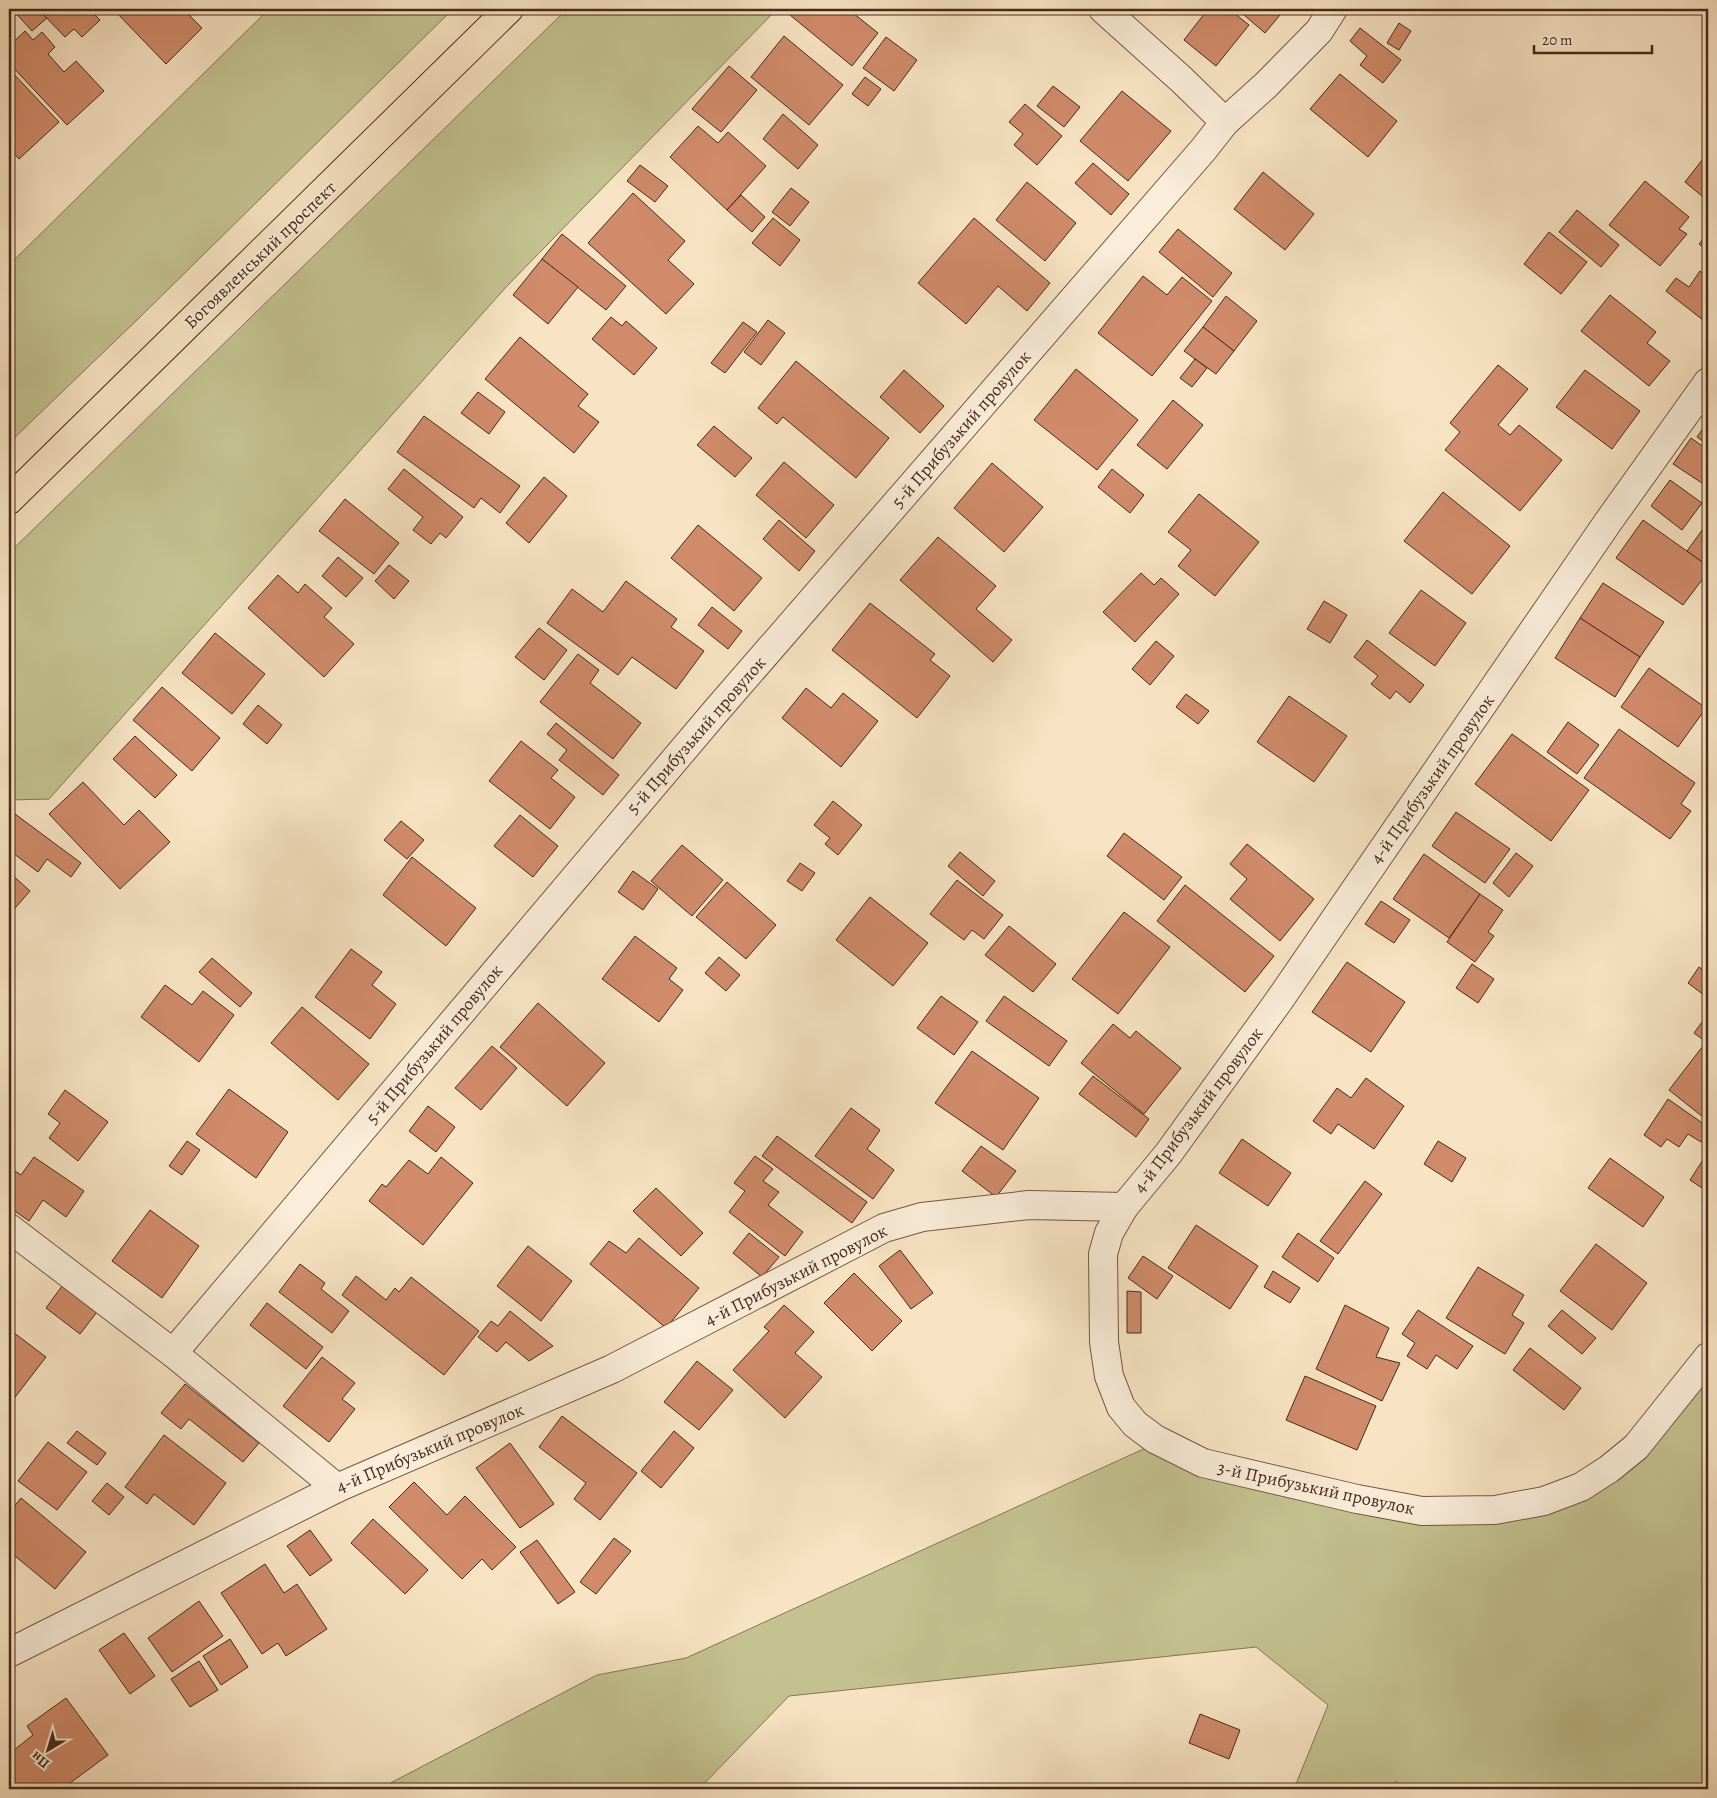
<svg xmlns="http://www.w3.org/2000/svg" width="1717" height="1798" viewBox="0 0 1717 1798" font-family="Alegreya,serif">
<rect width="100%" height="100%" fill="#f8e4c4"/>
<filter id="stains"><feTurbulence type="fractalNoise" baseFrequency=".004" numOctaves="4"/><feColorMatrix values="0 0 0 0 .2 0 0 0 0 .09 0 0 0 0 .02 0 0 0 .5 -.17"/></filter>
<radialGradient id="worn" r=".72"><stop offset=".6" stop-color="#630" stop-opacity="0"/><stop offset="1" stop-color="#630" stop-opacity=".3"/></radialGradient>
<g fill="#c4c290" stroke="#867654">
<path d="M269,9H453L138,319L9,443V265Z"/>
<path d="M567,9H777L507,286L49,799L9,800V553Z"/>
<path d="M1698,1386L1708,1394V1789H1407L1396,1781L1390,1789H1294L1328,1705L1256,1647L789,1696L699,1789H379L597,1675L686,1658L1150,1446L1355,1508H1546Z"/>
</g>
<g fill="#d08b6a" stroke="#472a18">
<path d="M12,9H38L47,18L32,31Z"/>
<path d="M38,9H89L100,20L82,37L74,29L65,37Z"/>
<path d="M113,9H183L202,28L166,64Z"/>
<path d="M795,9H848L878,33L852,66L790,15Z"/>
<path d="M1208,9H1229L1249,25L1216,66L1184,40Z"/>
<path d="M1237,9H1285L1265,33Z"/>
<path d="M1399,23L1411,31L1399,50L1387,43Z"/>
<path d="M1360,28L1401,60L1383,83L1360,65L1367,56L1350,41Z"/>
<path d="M25,31L33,40L42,32L55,47L48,54L64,72L76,61L104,91L67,125L9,63V46Z"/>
<path d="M784,36L843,85L809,125L751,77Z"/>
<path d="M886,37L917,60L894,91L863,68Z"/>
<path d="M729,66L757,90L721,132L692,109Z"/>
<path d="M9,69L59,122L19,159L9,148Z"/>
<path d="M1340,74L1397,121L1368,157L1310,109Z"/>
<path d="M865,77L881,89L868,106L852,94Z"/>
<path d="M1053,86L1080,107L1064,127L1037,106Z"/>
<path d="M1122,91L1171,131L1128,181L1080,141Z"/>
<path d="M1025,104L1062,136L1037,165L1014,145L1023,134L1009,122Z"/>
<path d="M783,114L818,145L798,169L763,139Z"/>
<path d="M698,126L718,143L728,132L766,166L727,210L670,157Z"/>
<path d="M1706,155L1708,157V201L1685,182Z"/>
<path d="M1093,163L1129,194L1111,215L1075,183Z"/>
<path d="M640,165L668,186L655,202L627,181Z"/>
<path d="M1263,172L1314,214L1285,250L1234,209Z"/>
<path d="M1645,181L1689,217L1679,229L1687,234L1660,266L1609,225Z"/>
<path d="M1027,182L1076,223L1045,261L996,220Z"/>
<path d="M791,188L809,202L790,226L772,212Z"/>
<path d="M633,193L685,241L668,260L694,284L666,314L588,243Z"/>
<path d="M741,195L765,217L752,232L727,210Z"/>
<path d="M1577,210L1619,245L1601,267L1559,232Z"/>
<path d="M773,218L800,240L780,266L752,243Z"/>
<path d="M974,218L1050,283L1027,311L998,286L966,324L918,283Z"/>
<path d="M1178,229L1232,273L1213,297L1159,252Z"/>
<path d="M1549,232L1587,262L1561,294L1524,264Z"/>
<path d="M1708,233V251L1699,244Z"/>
<path d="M562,234L626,286L606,310L542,259Z"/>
<path d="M542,259L578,287L548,324L513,295Z"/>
<path d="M1700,271L1708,278V324L1666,291L1676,278L1689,287Z"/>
<path d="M1143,276L1167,295L1182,277L1212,301L1152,376L1098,333Z"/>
<path d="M1610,295L1656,332L1647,343L1670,361L1649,386L1581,331Z"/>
<path d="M1226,296L1257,321L1234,351L1203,327Z"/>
<path d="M611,317L622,326L626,321L657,348L634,375L592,339Z"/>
<path d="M768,320L785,333L761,365L744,352Z"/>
<path d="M743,322L757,332L725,373L711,363Z"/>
<path d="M1203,327L1234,351L1216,374L1184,351Z"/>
<path d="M520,337L588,394L578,406L599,422L574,453L485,379Z"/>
<path d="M1195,359L1207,368L1192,387L1180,378Z"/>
<path d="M796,361L889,438L856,478L783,417L777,424L758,408Z"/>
<path d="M1498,365L1528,389L1498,425L1510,435L1519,425L1562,460L1520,511L1445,450L1460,432L1450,423Z"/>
<path d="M1076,369L1138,420L1097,470L1034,420Z"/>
<path d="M904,370L944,406L920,433L880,397Z"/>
<path d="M1585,370L1640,411L1612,449L1556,407Z"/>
<path d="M478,392L505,412L489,434L461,413Z"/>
<path d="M1173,400L1203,425L1167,469L1137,445Z"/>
<path d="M424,416L520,486L500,513L481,498L474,508L397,452Z"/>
<path d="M1708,421V445L1697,437Z"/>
<path d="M714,426L752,458L735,477L697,445Z"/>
<path d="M1691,438L1708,450V480L1705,485L1673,464Z"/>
<path d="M784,462L834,505L806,538L756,495Z"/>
<path d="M992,463L1043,507L1004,552L954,508Z"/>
<path d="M404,469L463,517L446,538L440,533L431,544L413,530L423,517L388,489Z"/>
<path d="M1112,469L1144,495L1130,513L1098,487Z"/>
<path d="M544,477L567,496L529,543L506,523Z"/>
<path d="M1670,480L1702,503L1682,530L1651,506Z"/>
<path d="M1443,492L1510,546L1472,594L1404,541Z"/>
<path d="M1199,494L1259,542L1215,596L1178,566L1191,550L1168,532Z"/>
<path d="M345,499L399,543L374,574L319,531Z"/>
<path d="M779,520L815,551L799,571L763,539Z"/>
<path d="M1643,520L1708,566V572L1683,605L1616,558Z"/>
<path d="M1708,522V566L1687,551Z"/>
<path d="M698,525L762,578L734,611L671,558Z"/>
<path d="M938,537L996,586L976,609L1012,640L993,662L900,580Z"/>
<path d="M338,557L363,578L346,597L322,576Z"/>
<path d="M389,565L409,581L394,599L375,581Z"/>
<path d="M1141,573L1154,585L1161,578L1179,594L1135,642L1103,612Z"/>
<path d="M278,575L298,593L305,584L332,608L324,617L354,644L324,677L248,608Z"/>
<path d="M626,581L677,619L671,627L704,651L676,689L632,657L618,675L547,623L572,589L603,612Z"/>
<path d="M1603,583L1664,622L1640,657L1580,618Z"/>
<path d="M1421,590L1466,623L1435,666L1389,633Z"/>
<path d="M1324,601L1347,615L1330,643L1307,629Z"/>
<path d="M870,603L935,654L930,660L950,676L917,718L832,650Z"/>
<path d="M712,607L742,631L728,649L698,625Z"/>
<path d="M1580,618L1640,657L1615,697L1555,658Z"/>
<path d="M539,628L567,650L544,680L515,657Z"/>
<path d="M215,633L265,674L232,714L182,673Z"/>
<path d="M1367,640L1424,685L1410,703L1396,691L1390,699L1371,684L1378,676L1354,657Z"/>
<path d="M1156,641L1174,656L1150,685L1132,669Z"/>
<path d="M578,654L599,670L590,683L641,723L613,759L540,702Z"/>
<path d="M1649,668L1706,708L1678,747L1621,707Z"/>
<path d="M162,687L220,738L192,771L133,720Z"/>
<path d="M806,688L831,708L843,693L878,721L841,767L782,718Z"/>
<path d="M1186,694L1209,711L1198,724L1176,707Z"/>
<path d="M1289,696L1347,736L1314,782L1257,742Z"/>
<path d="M258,705L282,725L267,744L243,724Z"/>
<path d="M1568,722L1599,745L1577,774L1547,752Z"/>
<path d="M556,723L619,775L603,795L559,760L567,750L547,734Z"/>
<path d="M1619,729L1695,783L1681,804L1691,811L1670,839L1584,778Z"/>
<path d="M1512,734L1589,790L1551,841L1475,784Z"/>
<path d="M135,736L177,775L155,798L113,759Z"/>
<path d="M521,741L558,770L551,778L575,797L550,829L489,781Z"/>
<path d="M83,782L124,825L139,810L170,842L120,889L49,814Z"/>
<path d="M833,801L862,825L838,855L825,844L830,838L814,825Z"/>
<path d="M11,811L81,863L71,877L47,859L38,872L9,850V814Z"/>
<path d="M1456,812L1510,849L1485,883L1432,846Z"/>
<path d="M520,815L558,846L533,877L494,846Z"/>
<path d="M401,821L424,840L407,859L384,840Z"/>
<path d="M1124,833L1182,877L1164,900L1107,856Z"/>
<path d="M1247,844L1314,899L1280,941L1230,899L1247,879L1230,864Z"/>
<path d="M682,845L723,880L692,916L651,881Z"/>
<path d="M960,852L995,881L983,896L948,866Z"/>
<path d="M1516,853L1533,866L1509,897L1493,883Z"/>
<path d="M1424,854L1480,894L1449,938L1393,899Z"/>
<path d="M412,857L476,908L446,946L383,895Z"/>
<path d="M800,863L815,873L802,891L787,881Z"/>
<path d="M633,871L658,889L643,910L618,892Z"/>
<path d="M9,872L30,891L9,915Z"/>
<path d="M957,880L1003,915L984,939L972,930L964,940L930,914Z"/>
<path d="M727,882L776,925L746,959L696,917Z"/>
<path d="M1185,885L1274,956L1245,992L1157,921Z"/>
<path d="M1480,894L1503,910L1488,932L1494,936L1475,962L1447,942Z"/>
<path d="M870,897L928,943L893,986L836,940Z"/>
<path d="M1381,901L1410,920L1394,943L1365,924Z"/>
<path d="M1124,912L1170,947L1118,1014L1072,979Z"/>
<path d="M1009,926L1056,964L1033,992L985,955Z"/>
<path d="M635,936L677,968L669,979L683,990L659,1022L602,979Z"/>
<path d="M351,949L382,972L372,985L396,1004L370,1039L315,997Z"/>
<path d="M719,957L740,975L726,991L705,973Z"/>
<path d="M212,958L252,993L240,1007L199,972Z"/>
<path d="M1347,962L1405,1002L1371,1052L1312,1012Z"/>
<path d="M1472,964L1494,979L1478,1003L1456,988Z"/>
<path d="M1699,967L1708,974V998L1688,983Z"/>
<path d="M165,985L192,1005L203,991L234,1015L199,1062L141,1017Z"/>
<path d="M941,996L978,1022L954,1055L917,1028Z"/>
<path d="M1004,996L1067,1041L1049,1066L986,1021Z"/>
<path d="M538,1003L605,1063L567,1106L500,1047Z"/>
<path d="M302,1007L369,1064L338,1100L271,1043Z"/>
<path d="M1708,1014V1121L1669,1090L1706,1042L1694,1033Z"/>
<path d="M1113,1024L1130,1038L1136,1031L1181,1068L1144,1114L1081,1063Z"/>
<path d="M492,1046L517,1068L481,1110L455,1088Z"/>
<path d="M972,1051L1039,1098L1003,1150L935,1103Z"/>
<path d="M1093,1076L1149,1119L1136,1137L1079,1094Z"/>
<path d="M1366,1078L1404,1106L1374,1149L1338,1124L1331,1134L1313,1121L1337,1088L1351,1098Z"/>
<path d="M229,1089L288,1132L256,1178L196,1134Z"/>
<path d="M65,1090L108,1122L78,1161L49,1138L60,1123L48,1114Z"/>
<path d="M1668,1099L1708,1127V1132L1701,1142L1688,1134L1679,1147L1667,1139L1661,1147L1644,1135Z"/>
<path d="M428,1106L455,1127L436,1152L409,1131Z"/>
<path d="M851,1108L880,1130L867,1149L894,1170L873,1199L815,1156Z"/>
<path d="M777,1136L867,1202L852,1223L762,1156Z"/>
<path d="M1242,1139L1291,1173L1268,1206L1219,1173Z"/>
<path d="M187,1141L200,1150L182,1175L169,1166Z"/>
<path d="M1438,1141L1466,1158L1452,1182L1424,1164Z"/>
<path d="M981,1146L1016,1171L996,1197L962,1171Z"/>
<path d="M1708,1152V1192L1690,1180Z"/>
<path d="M755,1156L773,1169L763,1181L779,1192L768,1205L803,1232L785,1256L729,1212L745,1191L734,1183Z"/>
<path d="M34,1157L84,1191L66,1217L43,1200L29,1221L9,1207V1173L12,1169L21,1175Z"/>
<path d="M441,1157L473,1183L423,1245L369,1201L382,1184L386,1187L409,1160L428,1174Z"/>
<path d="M1610,1158L1664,1197L1643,1227L1588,1188Z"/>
<path d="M1365,1181L1382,1194L1338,1254L1320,1241Z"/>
<path d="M656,1188L703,1233L681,1256L633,1211Z"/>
<path d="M150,1210L199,1246L162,1298L112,1261Z"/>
<path d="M1196,1225L1258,1266L1230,1309L1168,1268Z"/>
<path d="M749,1233L779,1257L762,1277L733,1253Z"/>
<path d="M1298,1233L1334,1258L1318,1282L1282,1257Z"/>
<path d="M639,1238L699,1288L666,1328L590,1264L609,1241L626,1253Z"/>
<path d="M1596,1244L1647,1283L1612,1330L1560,1291Z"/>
<path d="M528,1246L572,1281L541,1321L497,1286Z"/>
<path d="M900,1250L933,1293L911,1309L879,1266Z"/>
<path d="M1143,1256L1173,1276L1157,1299L1128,1278Z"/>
<path d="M300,1264L325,1283L321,1289L349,1311L332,1333L279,1292Z"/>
<path d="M1478,1267L1524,1295L1512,1315L1524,1323L1505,1354L1446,1318Z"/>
<path d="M1273,1271L1300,1288L1290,1303L1264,1287Z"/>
<path d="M854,1273L902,1321L872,1351L824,1303Z"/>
<path d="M356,1276L386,1300L395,1288L399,1292L411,1277L479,1331L444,1375L342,1295Z"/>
<path d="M62,1286L97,1312L80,1334L46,1308Z"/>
<path d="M1127,1291L1141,1292V1333H1127Z"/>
<path d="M267,1303L323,1347L306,1369L250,1325Z"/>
<path d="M784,1305L814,1332L795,1353L822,1377L785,1418L733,1370L769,1331L764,1327Z"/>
<path d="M1345,1305L1389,1328L1376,1357L1400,1363L1382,1401L1316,1369Z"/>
<path d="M1418,1310L1473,1346L1457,1369L1436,1355L1427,1369L1407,1356L1415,1343L1402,1334Z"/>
<path d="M1562,1310L1596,1338L1582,1354L1548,1326Z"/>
<path d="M510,1311L553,1346L529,1361L506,1342L497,1352L478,1337L491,1321L498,1326Z"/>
<path d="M9,1329L46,1357L9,1405Z"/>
<path d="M1530,1348L1581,1388L1564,1410L1513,1370Z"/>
<path d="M322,1357L355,1383L342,1399L355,1409L329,1442L283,1406Z"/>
<path d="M697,1361L733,1390L699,1430L664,1402Z"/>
<path d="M1305,1376L1376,1406L1357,1450L1286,1420Z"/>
<path d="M185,1384L259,1443L243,1462L189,1419L181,1429L161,1413Z"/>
<path d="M562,1416L637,1473L600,1520L574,1499L586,1483L539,1447Z"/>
<path d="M77,1431L106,1453L97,1465L67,1443Z"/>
<path d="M674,1431L694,1448L661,1488L641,1471Z"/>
<path d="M164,1435L226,1483L194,1525L154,1494L147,1504L125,1487Z"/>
<path d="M48,1442L87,1472L57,1510L18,1481Z"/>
<path d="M510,1443L554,1504L520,1528L476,1468Z"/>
<path d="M414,1482L447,1515L465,1496L516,1547L492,1570L482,1559L462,1579L389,1507Z"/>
<path d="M107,1483L124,1497L109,1515L92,1501Z"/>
<path d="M21,1498L86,1552L55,1589L9,1551V1513Z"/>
<path d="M373,1519L428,1570L405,1594L351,1543Z"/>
<path d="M310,1530L332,1560L310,1576L287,1546Z"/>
<path d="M614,1538L631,1551L596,1594L580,1582Z"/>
<path d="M537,1540L575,1592L558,1604L520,1552Z"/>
<path d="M265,1564L284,1593L297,1584L327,1629L286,1656L278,1643L262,1654L221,1593Z"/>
<path d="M199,1601L223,1636L172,1672L148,1638Z"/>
<path d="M124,1633L155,1676L130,1694L99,1650Z"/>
<path d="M230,1639L248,1667L221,1685L203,1656Z"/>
<path d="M199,1661L218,1690L190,1707L171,1679Z"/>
<path d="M66,1698L108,1755L62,1789H10L9,1767L15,1762L9,1754L33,1735L27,1726Z"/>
<path d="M1200,1714L1240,1730L1229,1759L1189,1743Z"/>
</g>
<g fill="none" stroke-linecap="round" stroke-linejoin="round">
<defs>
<g id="minor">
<path d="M1103,9L1182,80L1225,122"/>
<path d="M1124,1207L1109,1233L1103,1254L1104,1342L1109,1376L1121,1407L1135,1424L1155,1439L1203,1463L1357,1499L1422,1511L1495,1510L1544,1501L1581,1487L1609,1469L1636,1447L1708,1357"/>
<path d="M9,1228L173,1353L337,1488"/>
<path d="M173,1353L716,711L1203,150L1225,122L1266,85L1319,31L1333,9"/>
<path d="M9,1653L337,1488L612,1369L884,1228L922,1217L1029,1205L1124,1207L1168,1154L1278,1002L1608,522L1708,382"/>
</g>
<path id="major" d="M9,500L509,9"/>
</defs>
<use href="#minor" stroke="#735843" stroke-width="30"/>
<use href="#major" stroke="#472a18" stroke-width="30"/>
<use href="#minor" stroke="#faedd9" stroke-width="28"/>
<use href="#major" stroke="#f8e4c4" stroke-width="28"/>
</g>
<g text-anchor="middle" stroke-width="4" stroke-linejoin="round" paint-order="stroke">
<g font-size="18" fill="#472a18" stroke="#faedd9">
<text transform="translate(260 255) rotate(-44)" y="6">Богоявленський проспект</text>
<text transform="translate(961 429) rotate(-49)" y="6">5-й Прибузький провулок</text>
<text transform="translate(696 735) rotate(-49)" y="6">5-й Прибузький провулок</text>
<text transform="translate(1432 779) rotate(-55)" y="6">4-й Прибузький провулок</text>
<text transform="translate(434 1044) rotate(-50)" y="6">5-й Прибузький провулок</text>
<text transform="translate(1198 1110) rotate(-53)" y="6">4-й Прибузький провулок</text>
<text transform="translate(796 1275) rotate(-27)" y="6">4-й Прибузький провулок</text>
<text transform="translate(430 1448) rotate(-23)" y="6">4-й Прибузький провулок</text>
<text transform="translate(1316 1488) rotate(12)" y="6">3-й Прибузький провулок</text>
</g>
</g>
<rect width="1717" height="1798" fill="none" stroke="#f8e4c4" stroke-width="30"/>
<rect x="10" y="10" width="1697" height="1778" fill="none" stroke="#472a18" stroke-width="2.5"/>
<rect x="15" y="15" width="1687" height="1768" fill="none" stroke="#472a18"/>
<g transform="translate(48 1750) rotate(218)" stroke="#faedd9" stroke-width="4" paint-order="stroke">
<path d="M0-4L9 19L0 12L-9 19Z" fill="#472a18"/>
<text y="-8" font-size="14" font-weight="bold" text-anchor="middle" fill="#472a18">Пн</text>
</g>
<path d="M1534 45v8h118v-8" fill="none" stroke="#472a18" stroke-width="2.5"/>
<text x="1542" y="45" font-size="15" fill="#472a18" stroke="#faedd9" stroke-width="4" paint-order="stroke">20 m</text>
<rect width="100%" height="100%" filter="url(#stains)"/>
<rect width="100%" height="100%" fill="url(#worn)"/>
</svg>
